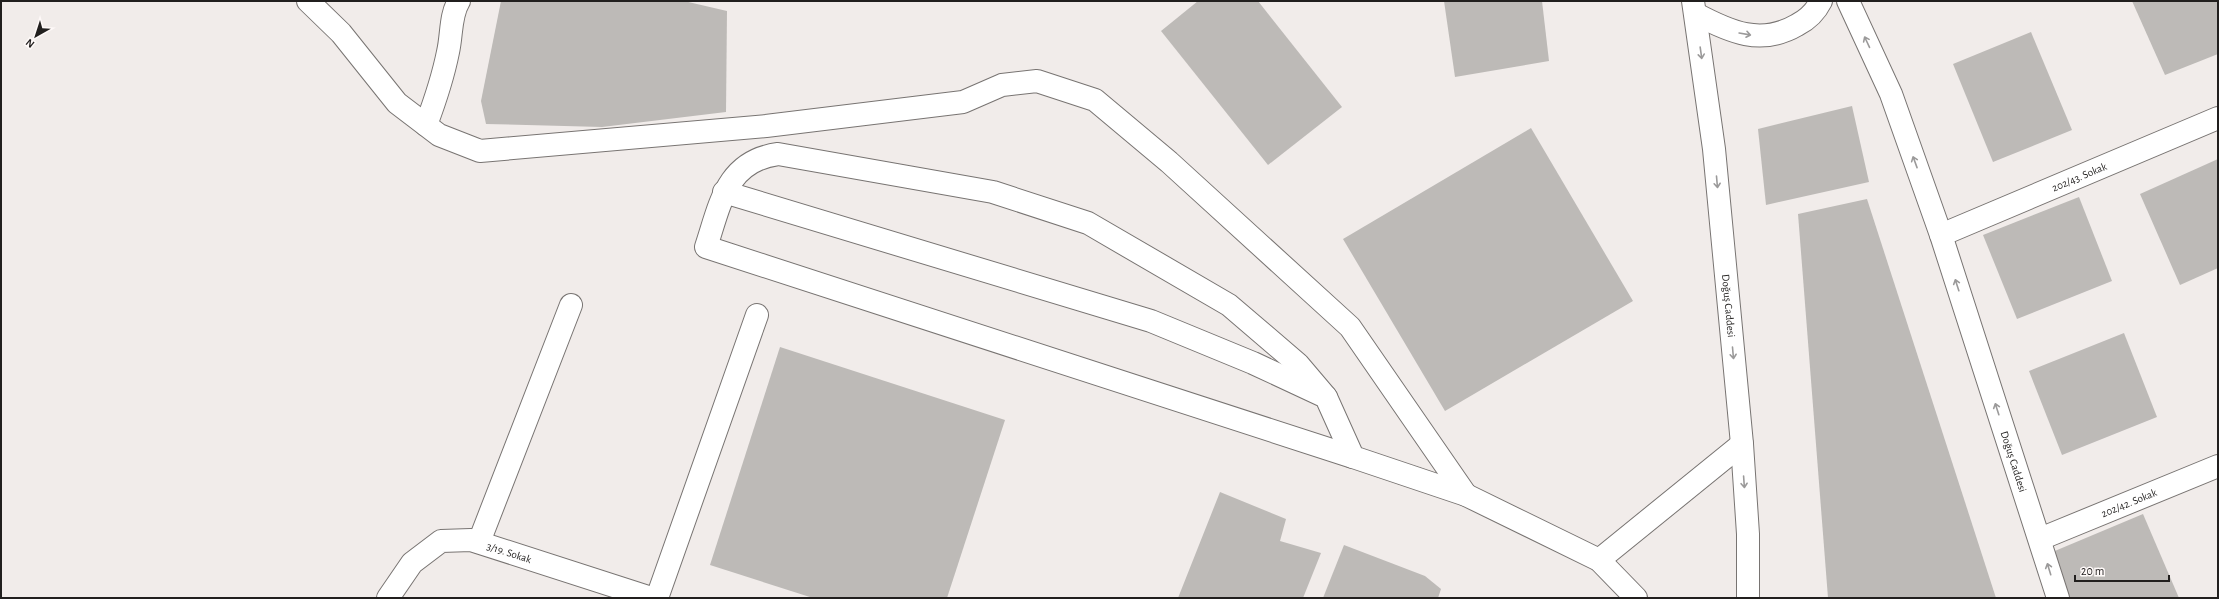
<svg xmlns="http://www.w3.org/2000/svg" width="2219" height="599" viewBox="0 0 2219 599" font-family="'Alegreya Sans',sans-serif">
<rect width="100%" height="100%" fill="#f1ecea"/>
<g fill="#bdbab7">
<path d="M501,1H684L727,11L726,112L602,127L486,124L481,101Z"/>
<path d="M1198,1H1258L1342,107L1268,165L1161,31Z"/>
<path d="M1444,1H1542L1549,61L1455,77Z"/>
<path d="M2132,1H2218V54L2165,75Z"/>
<path d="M2031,32L2072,130L1993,162L1953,64Z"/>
<path d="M1852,106L1869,182L1766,205L1758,129Z"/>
<path d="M1531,128L1633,301L1445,411L1343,239Z"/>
<path d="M2218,159V268L2180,285L2140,194Z"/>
<path d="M2079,197L2112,281L2017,319L1983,235Z"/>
<path d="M1867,199L1996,598H1828L1798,214Z"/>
<path d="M2124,333L2157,417L2062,455L2029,371Z"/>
<path d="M780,347L1005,420L947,598H813L710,565Z"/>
<path d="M1220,492L1286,519L1280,541L1321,553L1303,598H1178Z"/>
<path d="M2143,514L2179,598H2069L2050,553Z"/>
<path d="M1344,545L1425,576L1441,589L1438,598H1323Z"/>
</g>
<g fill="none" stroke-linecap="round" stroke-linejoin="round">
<defs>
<g id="minor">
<path d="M308,1L341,33L397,103L439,135L480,151L766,126L963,102L1002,85L1037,81L1095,100L1169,162L1350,327L1466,495"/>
<path d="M426,125C435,101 443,77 448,52C452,35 450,15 459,1"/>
<path d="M724,192L1151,321L1253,363L1326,397L1353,457L1466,495L1599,560L1636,598"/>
<path id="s1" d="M1941,235L2218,118"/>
<path d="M1326,397L1298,364L1229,305L1088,223L993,192L778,154C726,161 720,205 706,247L1353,457"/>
<path id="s2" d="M2040,539L2218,466"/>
<path d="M479,542L571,305"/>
<path d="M1599,560L1742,444"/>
<path id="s3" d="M388,598L412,563L441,541L471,540L651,598"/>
<path d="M657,598L757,315"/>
</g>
<g id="major">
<path id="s4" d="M1693,1L1714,149L1742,444L1748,534V598"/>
<path id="s5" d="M1848,1L1891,94L1941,235L2058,598"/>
<path d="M1696,14C1730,32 1761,46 1797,25C1807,20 1816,11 1821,1"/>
</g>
</defs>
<use href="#minor" stroke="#787472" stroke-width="24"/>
<use href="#major" stroke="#787472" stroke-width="24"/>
<use href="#minor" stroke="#fff" stroke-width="22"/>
<use href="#major" stroke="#fff" stroke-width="22"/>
</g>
<defs><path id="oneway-shaft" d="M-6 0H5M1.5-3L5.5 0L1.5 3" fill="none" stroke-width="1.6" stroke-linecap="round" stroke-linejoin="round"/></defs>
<g stroke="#9b9a9a">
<use href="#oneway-shaft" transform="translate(1745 34) rotate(10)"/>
<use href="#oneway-shaft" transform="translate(1867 42) rotate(-115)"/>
<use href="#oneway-shaft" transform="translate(1701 53) rotate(82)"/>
<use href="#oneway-shaft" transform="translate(1915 162) rotate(-110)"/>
<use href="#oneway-shaft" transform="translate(1717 182) rotate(85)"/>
<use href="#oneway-shaft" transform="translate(1957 285) rotate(-108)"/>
<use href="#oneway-shaft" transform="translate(1733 353) rotate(85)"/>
<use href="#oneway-shaft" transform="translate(1997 409) rotate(-108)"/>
<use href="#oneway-shaft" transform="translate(1744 482) rotate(86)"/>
<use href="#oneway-shaft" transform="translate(2049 569) rotate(-107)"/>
</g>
<g text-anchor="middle" stroke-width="4" stroke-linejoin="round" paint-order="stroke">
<g font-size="11" fill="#211f1e" stroke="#fef9f8">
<text dy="4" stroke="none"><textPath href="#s1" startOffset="150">202/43. Sokak</textPath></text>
<text dy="4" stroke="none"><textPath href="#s4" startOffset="307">Doğuş Caddesi</textPath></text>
<text dy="4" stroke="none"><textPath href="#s5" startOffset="490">Doğuş Caddesi</textPath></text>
<text dy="4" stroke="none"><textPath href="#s2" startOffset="96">202/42. Sokak</textPath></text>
<text dy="4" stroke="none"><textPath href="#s3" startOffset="149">3/19. Sokak</textPath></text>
</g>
</g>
<rect width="2219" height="599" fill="none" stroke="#211f1e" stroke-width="4"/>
<g transform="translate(36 36) rotate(219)" stroke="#fef9f8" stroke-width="3" paint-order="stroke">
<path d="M0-3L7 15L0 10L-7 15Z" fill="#211f1e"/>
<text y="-6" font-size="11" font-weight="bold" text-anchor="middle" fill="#211f1e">N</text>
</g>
<path d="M2075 575v6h94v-6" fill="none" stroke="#211f1e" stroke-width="2"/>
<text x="2081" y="575" font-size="12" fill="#211f1e" stroke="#fef9f8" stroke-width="3" paint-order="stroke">20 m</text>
</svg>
